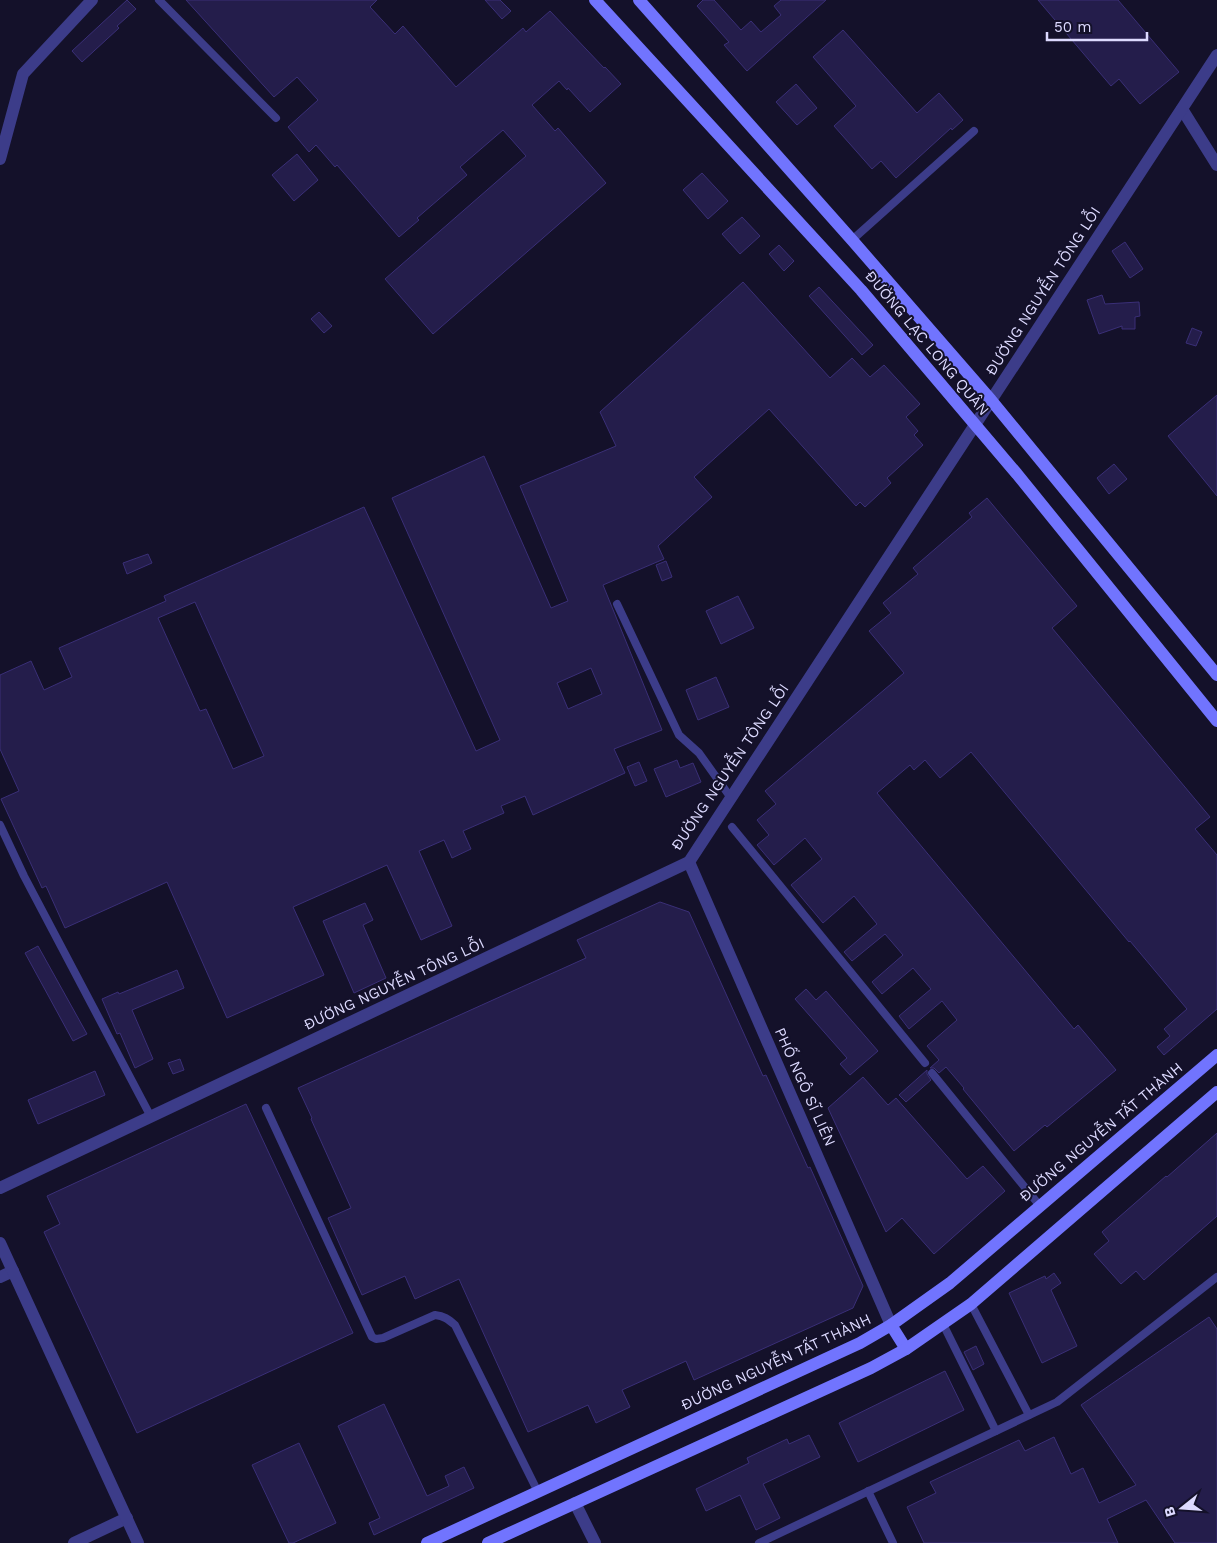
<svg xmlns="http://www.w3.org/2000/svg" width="1217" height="1543" viewBox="0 0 1217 1543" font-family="'Work Sans',sans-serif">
<rect width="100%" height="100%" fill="#14112a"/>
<g fill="#241d4b" stroke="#3a2f77" fill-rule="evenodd">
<path d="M127,0L136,9L117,26L119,28L82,62L72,51Z"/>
<path d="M186,0H377L370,7L395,34L403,26L456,87L523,28L526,32L550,11L604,68L605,67L621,84L590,112L568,88L567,90L559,81L532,105L555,131L558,128L606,183L433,334L385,279L526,156L503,130L460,167L467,175L417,218L419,220L399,237L337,165L335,167L316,145L309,152L288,127L318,100L297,77L274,97Z"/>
<path d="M485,0H500L511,11L502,19Z"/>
<path d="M703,0H714L741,30L751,21L761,32L781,15L774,6L781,0H826L747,71L724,45L729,42L697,6Z"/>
<path d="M1038,0H1118L1179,72L1140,104L1119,79L1111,86Z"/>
<path d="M843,30L917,113L939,93L963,120L952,130L951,128L896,178L881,161L872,169L834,126L856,106L813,57Z"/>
<path d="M796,84L817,108L797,125L776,102Z"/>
<path d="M297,154L318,180L294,201L272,175Z"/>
<path d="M702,173L728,201L708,219L683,190Z"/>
<path d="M742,217L760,236L740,254L722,234Z"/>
<path d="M1125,242L1143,269L1130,278L1112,251Z"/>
<path d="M779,245L794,261L784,271L769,254Z"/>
<path d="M743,282L830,378L852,358L870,377L884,365L920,404L906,417L918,431L914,435L923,445L887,478L891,483L865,507L860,502L856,506L769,409L694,477L712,497L658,546L664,559L603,585L662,730L614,749L625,773L533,815L525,796L501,806L504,813L463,831L471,849L452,858L444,840L419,851L452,926L421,940L387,865L293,907L324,975L227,1018L167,882L65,928L46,886L42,888L1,799L19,791L0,749V675L31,661L44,690L72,677L59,648L166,601L164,596L364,507L476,751L500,740L392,498L484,456L551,608L568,601L520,486L616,446L600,412ZM195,602L264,756L233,769L206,709L200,711L158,618ZM591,668L602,694L568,709L557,683Z"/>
<path d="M819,287L873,345L862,355L809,296Z"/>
<path d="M1102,295L1105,304L1139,302L1140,316L1135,317V329H1122V326L1099,334L1087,300Z"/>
<path d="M319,312L332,326L324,333L311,319Z"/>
<path d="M1192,328L1202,332L1196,346L1186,343Z"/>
<path d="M1217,395V496L1168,436Z"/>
<path d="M1114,464L1127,479L1109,494L1097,478Z"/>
<path d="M987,498L1077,606L1052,628L1210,817L1195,829L1217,855V1009L1164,1055L1157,1047L1170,1036L1164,1029L1187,1009L1130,941L1129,942L971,752L940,778L925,760L914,770L910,765L877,793L1074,1029L1078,1025L1116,1070L1047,1127L1045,1125L1014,1151L963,1089L964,1088L946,1067L939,1073L934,1068H930L939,1060L927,1046L957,1020L942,1001L909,1029L899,1016L931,989L913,968L882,994L872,982L903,955L885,934L852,961L844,952L877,924L854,896L823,923L791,885L822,859L805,838L774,865L757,845L769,835L757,820L776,804L765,791L904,673L869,631L891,613L883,603L918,574L913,568L972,517L969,513Z"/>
<path d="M148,554L152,563L127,574L123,563Z"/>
<path d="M666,561L672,577L662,581L656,565Z"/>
<path d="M738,596L754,628L721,644L706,611Z"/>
<path d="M716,677L729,707L698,720L686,690Z"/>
<path d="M677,760L680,768L693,763L701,782L666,797L654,769Z"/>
<path d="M639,762L647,781L635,786L627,767Z"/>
<path d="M660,902L689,912L763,1076L766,1075L808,1168L810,1167L863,1286L853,1308L694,1380L686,1361L622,1390L630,1407L596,1423L588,1405L528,1432L459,1279L415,1299L405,1276L362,1295L328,1218L351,1208L311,1119L312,1118L298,1088L586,958L577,940Z"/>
<path d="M365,903L373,920L363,925L386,978L354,993L323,921Z"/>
<path d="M38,946L87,1034L73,1041L25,953Z"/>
<path d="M177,970L184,988L132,1010L153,1059L135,1068L120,1033L117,1034L102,999L118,992L119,994Z"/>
<path d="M806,989L816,1000L826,991L878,1051L850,1075L840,1064L847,1058L795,999Z"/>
<path d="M180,1059L184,1070L173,1074L168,1063Z"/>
<path d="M927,1070V1074L931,1080L906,1102L899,1095Z"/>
<path d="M95,1071L105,1095L38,1124L28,1100Z"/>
<path d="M863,1077L888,1105L896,1098L967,1179L983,1166L1005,1191L934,1254L902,1218L886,1232L828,1108Z"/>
<path d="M246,1104L353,1333L137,1433L44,1232L60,1224L47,1196Z"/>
<path d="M1217,1133V1216L1144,1280L1136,1271L1121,1284L1094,1254L1109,1241L1102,1232L1166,1176L1167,1177Z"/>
<path d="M1054,1273L1061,1283L1051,1290L1077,1346L1042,1363L1009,1293L1045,1276L1046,1279Z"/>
<path d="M1209,1317L1217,1329V1543H1175L1146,1500L1107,1519L1118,1543H924L907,1507L936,1493L930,1482L1019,1440L1025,1451L1054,1437L1071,1474L1083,1468L1099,1503L1136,1485L1081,1405Z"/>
<path d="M976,1346L984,1364L973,1370L964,1352Z"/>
<path d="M945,1371L964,1410L858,1462L839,1423Z"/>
<path d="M384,1404L427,1496L449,1486L445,1476L464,1467L474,1488L374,1535L369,1523L380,1518L338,1426Z"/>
<path d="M809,1435L820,1457L763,1484L780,1518L756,1530L740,1495L706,1511L696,1489L749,1463L747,1458L787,1439L789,1444Z"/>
<path d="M299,1443L336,1523L293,1543H289L252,1465Z"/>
</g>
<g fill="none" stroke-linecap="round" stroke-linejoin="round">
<g stroke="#3c3c89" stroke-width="8">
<path d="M159,0L276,118"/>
<path d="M852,240L974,131"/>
<path d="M617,604L679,735L699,753L731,798"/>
<path d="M0,825L24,876L151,1117"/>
<path d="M732,827L925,1063"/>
<path d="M932,1073L1040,1206"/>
<path d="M266,1108L372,1337L376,1339L383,1338L435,1315C444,1316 448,1319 455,1325L538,1492"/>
<path d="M971,1304L1029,1415"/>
<path d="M943,1324L996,1431"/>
<path d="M868,1491L893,1543"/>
<path d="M759,1543L1057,1402L1217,1277"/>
</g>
<g stroke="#3c3c89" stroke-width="12">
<path d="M1182,109L1217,165"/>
<path d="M689,862L891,1325"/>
<path d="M0,1188L689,862L1217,55"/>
<path d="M0,1277L13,1271"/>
<path d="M575,1503L595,1543"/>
<path d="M74,1543L127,1518"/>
</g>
<g stroke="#3c3c89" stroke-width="12">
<path d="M0,159L23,74L92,0"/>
<path d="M0,1243L138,1543"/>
</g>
<g stroke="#7174fe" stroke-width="12">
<path d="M595,0L861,290L1017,474L1217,721"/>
<path d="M639,0L852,240L991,400L1217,675"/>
<path d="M891,1325L906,1349"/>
<path d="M427,1543L860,1343L891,1325L950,1283L1217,1055"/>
<path d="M488,1543L871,1368L906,1349L971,1304L1217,1092"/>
</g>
</g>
<g text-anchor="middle" stroke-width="4" stroke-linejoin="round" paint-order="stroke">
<g font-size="15" fill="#dddaff" stroke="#14112a">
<text transform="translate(1043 291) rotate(-57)" y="5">ĐƯỜNG NGUYỄN TÔNG LỖI</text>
<text transform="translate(927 343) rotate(50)" y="5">ĐƯỜNG LẠC LONG QUÂN</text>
<text transform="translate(730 767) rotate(-56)" y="5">ĐƯỜNG NGUYỄN TÔNG LỖI</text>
<text transform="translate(394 984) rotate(-25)" y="5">ĐƯỜNG NGUYỄN TÔNG LỖI</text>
<text transform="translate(805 1087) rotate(66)" y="5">PHỐ NGÔ SĨ LIÊN</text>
<text transform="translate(1101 1132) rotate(-40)" y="5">ĐƯỜNG NGUYỄN TẤT THÀNH</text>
<text transform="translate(776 1362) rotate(-25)" y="5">ĐƯỜNG NGUYỄN TẤT THÀNH</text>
</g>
</g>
<g transform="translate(1182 1508) rotate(253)" stroke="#14112a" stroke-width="4" paint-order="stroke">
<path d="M0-4L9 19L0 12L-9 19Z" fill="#dddaff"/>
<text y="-8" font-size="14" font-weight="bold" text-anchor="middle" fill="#dddaff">B</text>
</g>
<path d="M1047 32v8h100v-8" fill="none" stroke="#dddaff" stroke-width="2.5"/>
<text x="1054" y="32" font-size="15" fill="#dddaff" stroke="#14112a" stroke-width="4" paint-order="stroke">50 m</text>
</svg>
